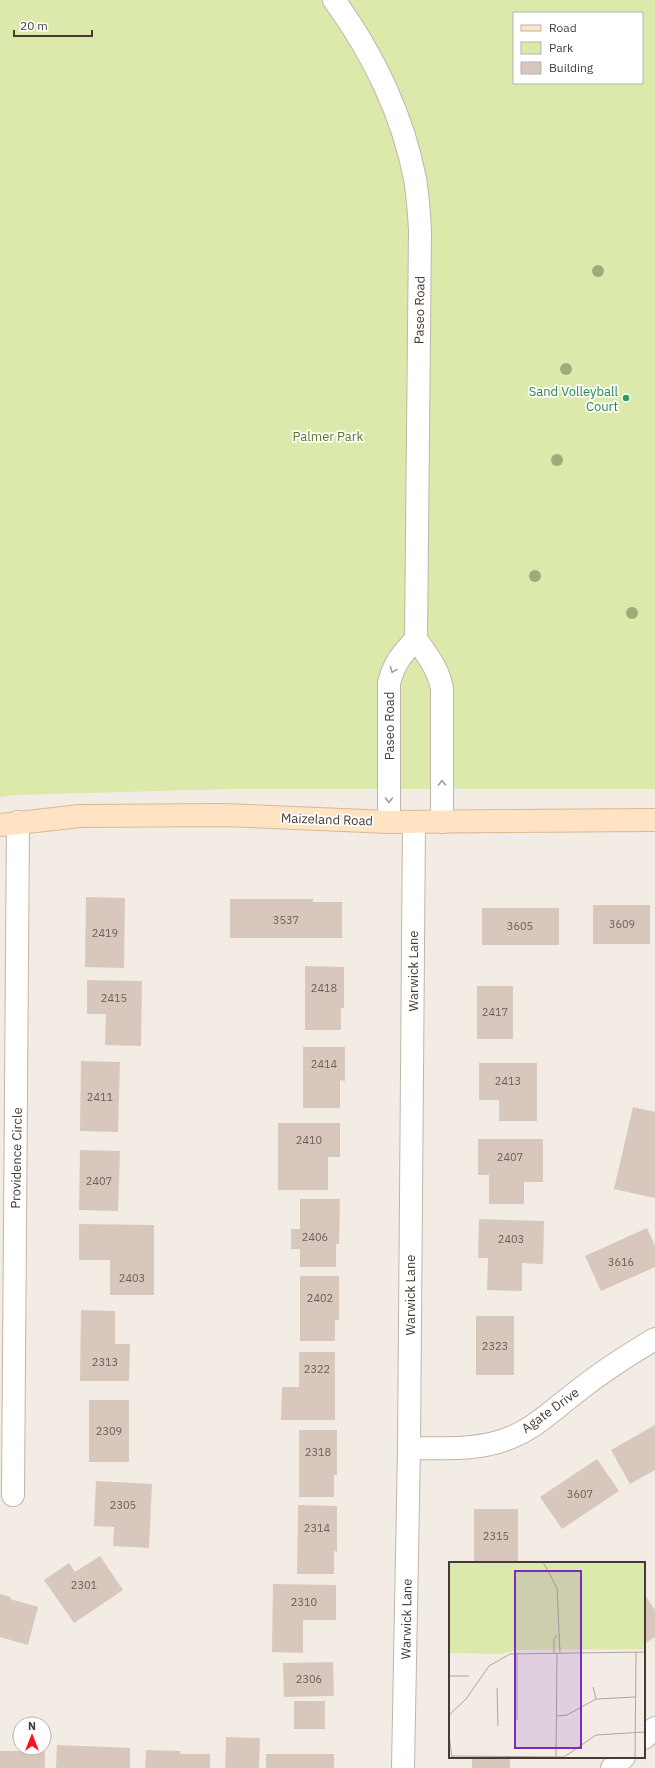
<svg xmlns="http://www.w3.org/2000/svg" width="655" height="1768" viewBox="0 0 655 1768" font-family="'IBM Plex Sans',sans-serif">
<rect width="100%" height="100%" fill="#f3ece4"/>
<path fill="#dbeaab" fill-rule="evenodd" d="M0,0H655V789H232L14,795L0,797ZM514,13H642V83H514Z"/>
<g fill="#d8c7bc">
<path d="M86,897L125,898L124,968L85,967Z"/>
<path d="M230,899H313V902H342V938H230Z"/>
<rect x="593" y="905" width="57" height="39"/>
<rect x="482" y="908" width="77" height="37"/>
<path d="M305,966L344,967V1008H341V1030H305Z"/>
<path d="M87,980L142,981L141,1046L105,1045L106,1014H87Z"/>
<rect x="477" y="986" width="36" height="53"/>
<path d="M303,1047H345V1081L340,1080V1108H303Z"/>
<path d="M81,1061L120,1062L118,1132L80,1131Z"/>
<path d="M479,1063H537V1121H499V1100H479Z"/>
<path d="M633,1107L655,1112V1198L614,1189Z"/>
<path d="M278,1123H340V1157H328V1190H278Z"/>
<path d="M478,1139H543V1182H524V1204H489V1175H478Z"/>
<path d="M80,1150L120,1151L118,1211L79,1210Z"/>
<path d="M300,1199H340L339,1244H336V1267H300V1249H291V1229H300Z"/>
<path d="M479,1219L544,1221L543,1264L522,1263V1291L487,1290L488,1258H478Z"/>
<path d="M79,1224L154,1225V1295H110V1260H79Z"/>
<path d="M647,1228L655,1246V1267L601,1291L585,1256Z"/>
<path d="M300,1276H339V1320H335V1341H300Z"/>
<path d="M81,1310L115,1311V1344H130L129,1381H80Z"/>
<rect x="476" y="1316" width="38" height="59"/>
<path d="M299,1352H335V1420H281L282,1387H299Z"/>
<rect x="89" y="1400" width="40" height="62"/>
<path d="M655,1425V1470L630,1484L611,1450Z"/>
<path d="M299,1430H337V1475H334V1497H299Z"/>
<path d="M597,1459L619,1491L562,1529L540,1497Z"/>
<path d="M96,1481L152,1484L149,1548L113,1546L114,1527L94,1526Z"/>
<path d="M298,1505L337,1506V1552L334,1551V1574H297Z"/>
<rect x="474" y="1509" width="44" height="54"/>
<path d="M100,1556L123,1590L74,1623L44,1580L69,1563L75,1572Z"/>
<path d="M273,1584L336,1585V1620H303V1653L272,1652Z"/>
<path d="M0,1594L11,1597L10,1599L38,1607L28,1645L0,1637Z"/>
<path d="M645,1595L655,1610V1637L644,1644V1596Z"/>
<path d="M333,1662L334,1696L284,1697L283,1663Z"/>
<rect x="294" y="1701" width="31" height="28"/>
<path d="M226,1737L260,1738L259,1768H225Z"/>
<path d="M57,1745L130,1748V1768H56Z"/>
<path d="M146,1750L181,1751L180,1754H210V1768H145Z"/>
<rect x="0" y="1751" width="45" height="17"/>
<rect x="266" y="1754" width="68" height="14"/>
<rect x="472" y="1757" width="38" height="11"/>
</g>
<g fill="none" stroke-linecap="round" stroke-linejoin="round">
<defs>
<g id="minor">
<path d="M334,0C372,52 403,115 415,179C418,196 419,213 420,230L416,639C427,655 438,668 442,688V822"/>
<path d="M389,822V683C394,663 402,654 416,639"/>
<path d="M409,1448C443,1448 480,1451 512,1437C536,1427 558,1406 579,1390C603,1371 628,1355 655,1339"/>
<path d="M13,1495L18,822"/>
<path d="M644,1738L655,1728"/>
<path d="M403,1768L409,1448L414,822"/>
<path d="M612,1768L624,1757"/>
</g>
<path id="secondary" d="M0,825L80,816L224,815L389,822L655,820"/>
</defs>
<use href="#minor" stroke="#c2b4aa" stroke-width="24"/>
<use href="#secondary" stroke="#d9b893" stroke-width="24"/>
<use href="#minor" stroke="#fff" stroke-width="22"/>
<use href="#secondary" stroke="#ffe3c3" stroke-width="22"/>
</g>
<g fill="#9dad7a">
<circle cx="598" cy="271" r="6"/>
<circle cx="566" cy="369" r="6"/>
<circle cx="557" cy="460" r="6"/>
<circle cx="535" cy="576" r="6"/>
<circle cx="632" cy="613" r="6"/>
</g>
<defs><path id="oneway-chevron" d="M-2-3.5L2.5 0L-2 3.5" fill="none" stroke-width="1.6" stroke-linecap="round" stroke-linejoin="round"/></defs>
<g stroke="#a29d9a">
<use href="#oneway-chevron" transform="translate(393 670) rotate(111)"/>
<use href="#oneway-chevron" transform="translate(442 783) rotate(-91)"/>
<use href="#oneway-chevron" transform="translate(389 800) rotate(90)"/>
</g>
<circle fill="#2e9e5b" stroke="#fff" stroke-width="1.5" cx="626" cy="398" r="4"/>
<g text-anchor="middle" stroke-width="3.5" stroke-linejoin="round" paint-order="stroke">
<g font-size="11" fill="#6a5e56">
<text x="286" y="924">3537</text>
<text x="622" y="928">3609</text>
<text x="520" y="930">3605</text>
<text x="105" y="937">2419</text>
<text x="324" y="992">2418</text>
<text x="114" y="1002">2415</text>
<text x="495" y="1016">2417</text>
<text x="324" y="1068">2414</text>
<text x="508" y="1085">2413</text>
<text x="100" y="1101">2411</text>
<text x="309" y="1144">2410</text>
<text x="510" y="1161">2407</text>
<text x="99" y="1185">2407</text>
<text x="315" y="1241">2406</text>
<text x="511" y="1243">2403</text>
<text x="621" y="1266">3616</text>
<text x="132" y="1282">2403</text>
<text x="320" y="1302">2402</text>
<text x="495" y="1350">2323</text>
<text x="105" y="1366">2313</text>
<text x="317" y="1373">2322</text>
<text x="109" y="1435">2309</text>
<text x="318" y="1456">2318</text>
<text x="580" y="1498">3607</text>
<text x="123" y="1509">2305</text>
<text x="317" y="1532">2314</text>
<text x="496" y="1540">2315</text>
<text x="84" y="1589">2301</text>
<text x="304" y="1606">2310</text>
<text x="309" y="1683">2306</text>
</g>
<g font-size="13" fill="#463b34" stroke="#fff">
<text transform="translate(419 310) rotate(-89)" y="5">Paseo Road</text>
<text transform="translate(389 726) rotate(-90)" y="5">Paseo Road</text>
<text transform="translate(327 819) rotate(2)" y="5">Maizeland Road</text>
<text transform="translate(413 971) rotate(-90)" y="5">Warwick Lane</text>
<text transform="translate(16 1158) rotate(-89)" y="5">Providence Circle</text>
<text transform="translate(410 1295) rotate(-90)" y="5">Warwick Lane</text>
<text transform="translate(550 1410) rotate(-36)" y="5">Agate Drive</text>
<text transform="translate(406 1619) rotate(-89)" y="5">Warwick Lane</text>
</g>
<g font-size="13" fill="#27864d" stroke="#fff" text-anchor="end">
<text x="618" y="396">Sand Volleyball<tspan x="618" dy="15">Court</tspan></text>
</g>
<g font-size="13" fill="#577a24" stroke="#fff">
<text x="328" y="441">Palmer Park</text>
</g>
</g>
<g transform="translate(449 1562)">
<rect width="196" height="196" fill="#f3ece4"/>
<path d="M0,0H196V87L68,88L52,92L0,91Z" fill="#dbeaab"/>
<path fill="none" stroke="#aea59e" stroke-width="1" d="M94,0L108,26L111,91M105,91V77L108,73M0,114H20M144,125L147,137M48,126L49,164M0,153L17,137L40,104L61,92L196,90M107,154L118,153L147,137L186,135M68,158V91M0,173L3,196M3,194L115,195L147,173L196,170M107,196L108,91M186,196L187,90"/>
<path fill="#7b2cbf" fill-opacity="0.15" stroke="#7b2cbf" stroke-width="2" d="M66,9H132V186H66Z"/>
<rect width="196" height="196" fill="none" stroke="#463b34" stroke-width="2"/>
</g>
<rect x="513" y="12" width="130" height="72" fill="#ffffff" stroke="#b5b1ae"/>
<rect x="521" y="25" width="20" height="6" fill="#ffe3c3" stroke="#b5b1ae"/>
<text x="549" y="32" font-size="12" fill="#463b34">Road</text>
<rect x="521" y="42" width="20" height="12" fill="#dbeaab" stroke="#b5b1ae"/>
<text x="549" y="52" font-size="12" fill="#463b34">Park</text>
<rect x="521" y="62" width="20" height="12" fill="#d8c7bc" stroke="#b5b1ae"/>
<text x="549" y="72" font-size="12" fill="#463b34">Building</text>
<g transform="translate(32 1736)"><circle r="19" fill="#ffffff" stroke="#b5b1ae"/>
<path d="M0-3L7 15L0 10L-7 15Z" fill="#ff101f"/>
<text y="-6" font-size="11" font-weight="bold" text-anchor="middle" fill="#463b34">N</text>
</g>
<path d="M14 30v6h78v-6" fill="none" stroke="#463b34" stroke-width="2"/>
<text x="20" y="30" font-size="12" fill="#463b34" stroke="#ffffff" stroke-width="3" paint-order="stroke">20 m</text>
</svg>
